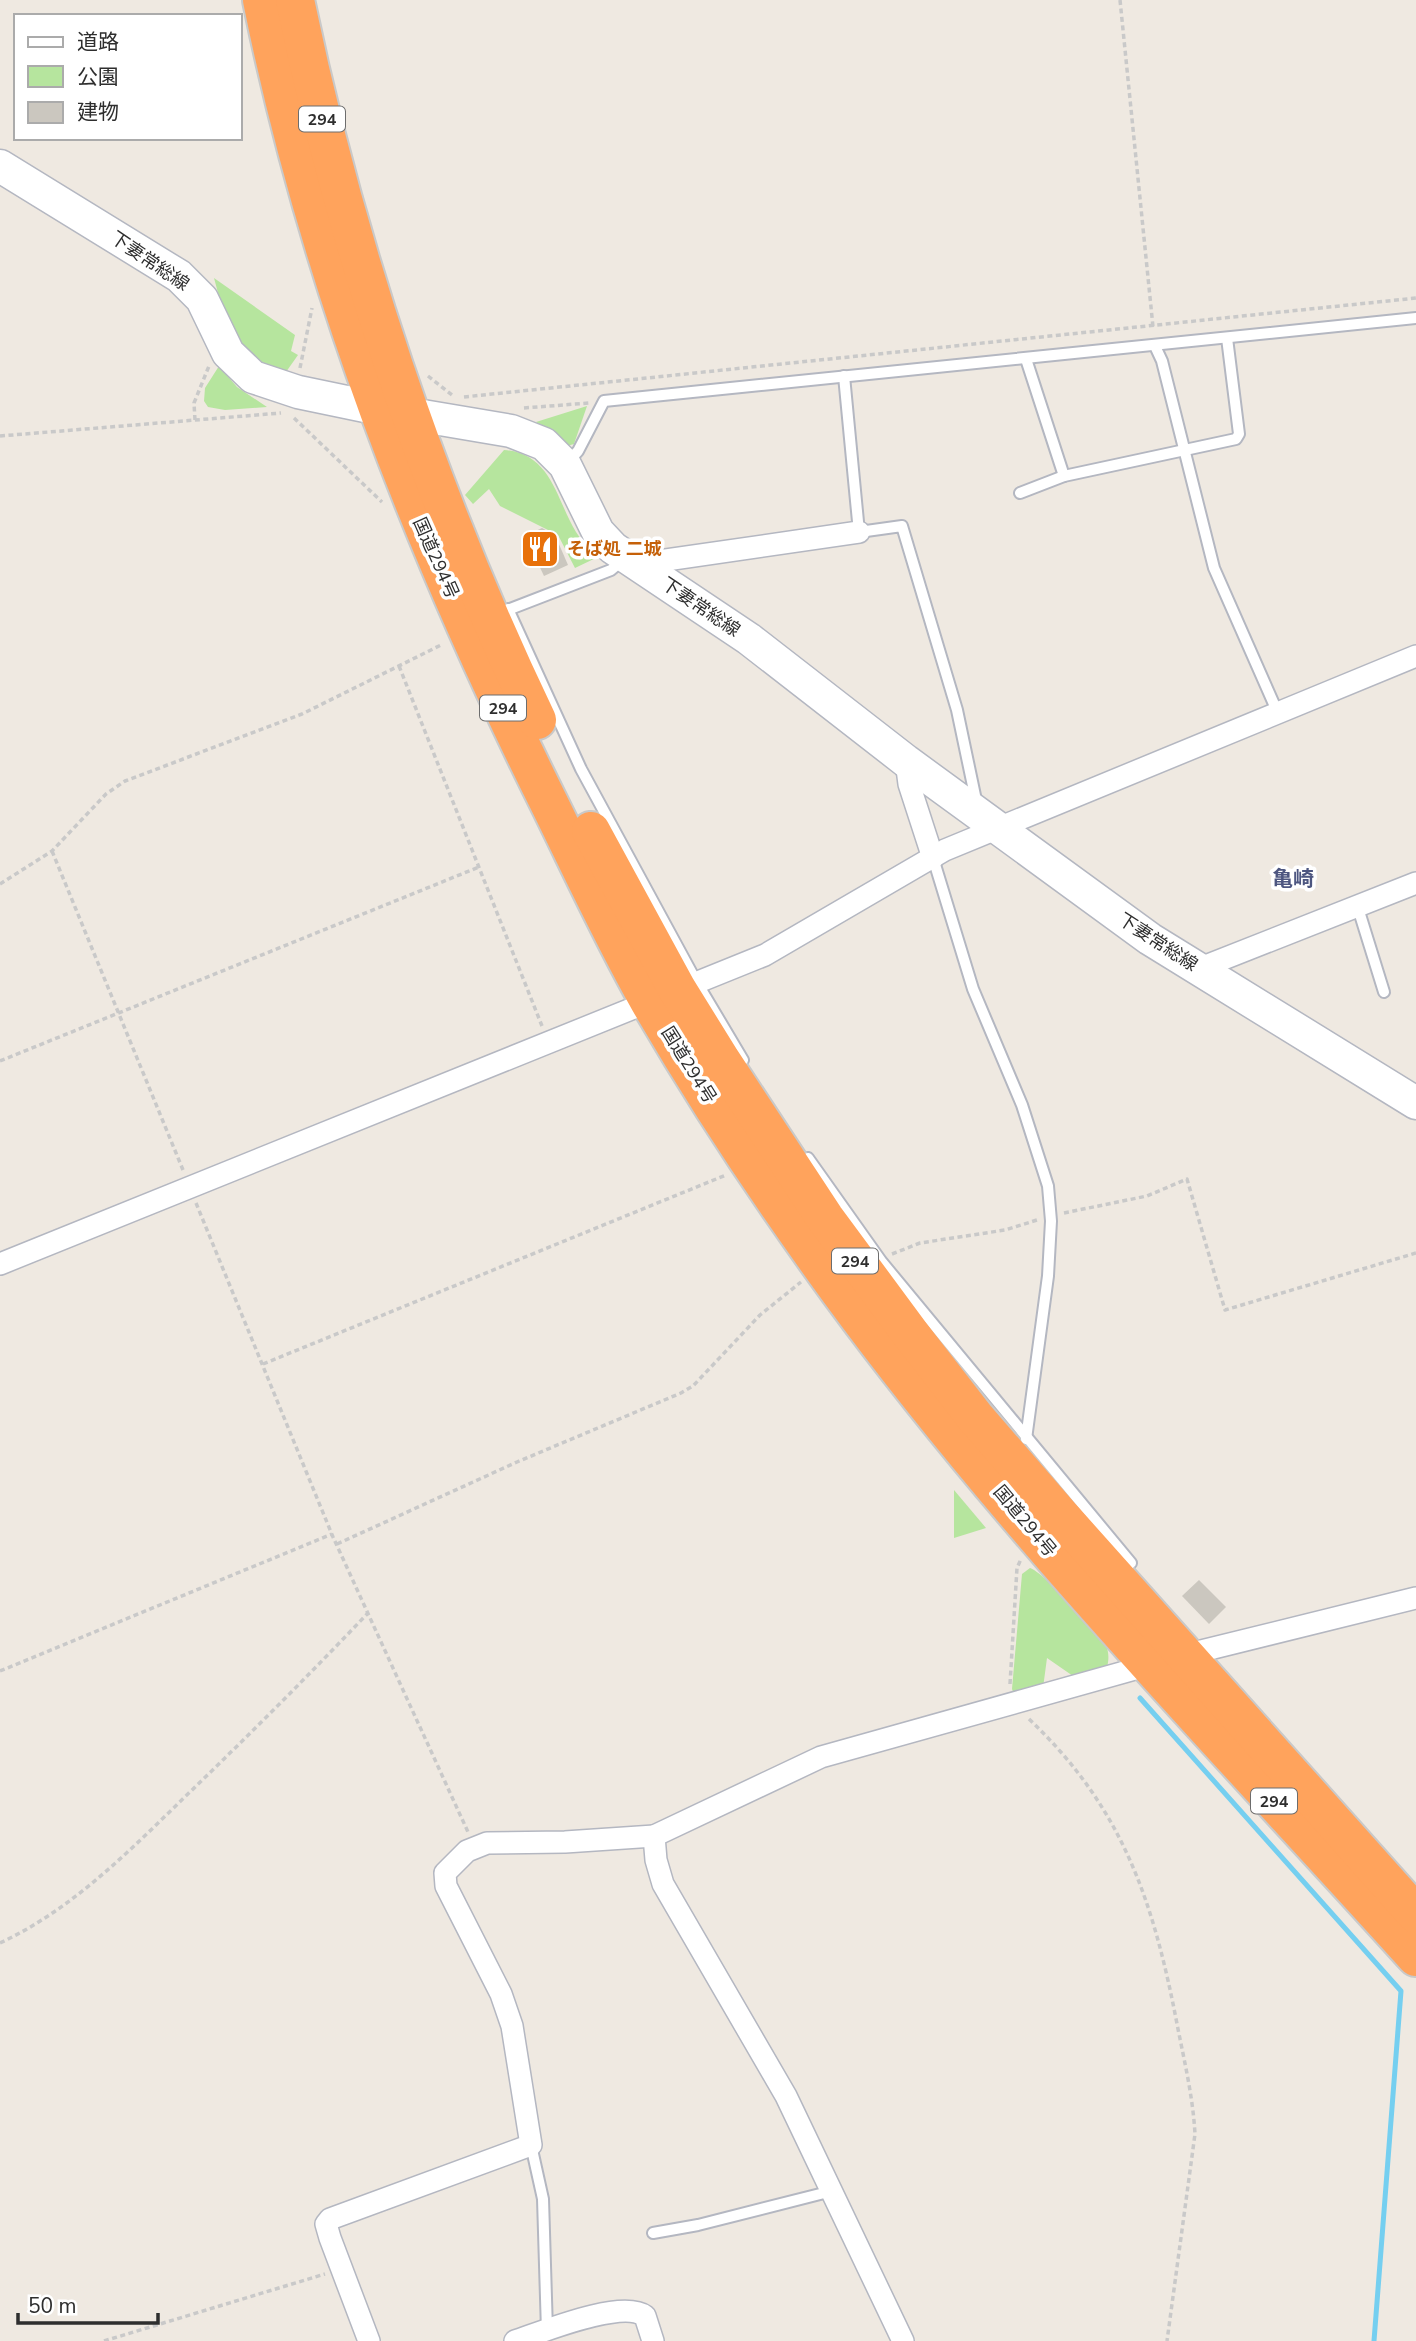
<svg xmlns="http://www.w3.org/2000/svg" width="1416" height="2341" viewBox="0 0 1416 2341" font-family="'Nunito Sans','Noto Sans JP',sans-serif">
<rect width="100%" height="100%" fill="#efe9e1"/>
<g fill="#b6e59e">
<path d="M214,278L295,335L291,351L298,355L286,372C234,365 226,322 214,278Z"/>
<path d="M219,366L237,387L267,407L225,410L208,407L204,401L205,388Z"/>
<path d="M587,406L574,444L567,446L536,422Z"/>
<path d="M504,450C551,453 556,499 576,532C582,542 591,549 600,556L575,568L558,535L500,506L489,489L473,504L465,495Z"/>
<path d="M954,1490L986,1528L954,1538Z"/>
<path d="M1030,1568C1042,1571 1100,1632 1106,1646C1109,1652 1109,1660 1107,1667L1073,1676L1047,1658L1043,1688L1014,1694L1012,1689L1022,1574Z"/>
</g>
<g fill="none" stroke-linecap="round" stroke-linejoin="round">
<path stroke="#75cff0" stroke-width="5" d="M1140,1698L1401,1991L1374,2341"/>
</g>
<g fill="#cbc7bf">
<path d="M542,528L555,535L568,565L544,576L525,536Z"/>
<path d="M1199,1580L1226,1607L1209,1624L1182,1596Z"/>
</g>
<g fill="none" stroke-linecap="round" stroke-linejoin="round">
<defs>
<g id="lane">
<path d="M1155,346L1162,361L1214,568L1277,711"/>
<path d="M1026,359L1064,476"/>
<path d="M844,376L859,532L902,526L957,710L977,805"/>
<path d="M566,464L578,451L604,401L1416,318"/>
<path d="M1020,493L1064,476L1236,439L1239,434L1227,338"/>
<path d="M508,609L581,769L696,981L743,1060"/>
<path d="M505,611L611,570L624,559"/>
<path d="M933,858L973,989L1022,1105L1048,1186L1051,1221L1048,1276L1026,1439"/>
<path d="M1358,908L1384,992"/>
<path d="M808,1158L881,1261L1131,1563L1119,1573"/>
<path d="M531,2145L543,2199L547,2331"/>
<path d="M653,2233L698,2225L832,2191"/>
</g>
<g id="street">
<path d="M645,569L666,560L859,532"/>
<path d="M906,761L909,784L933,858"/>
<path d="M1198,969L1416,883"/>
<path d="M0,1264L765,955L945,850L1416,656"/>
<path d="M369,2341L330,2238L326,2224L330,2219L531,2145L512,2026L501,1994L446,1886L445,1873L467,1851L487,1843L565,1842L654,1836"/>
<path d="M515,2341C542,2332 622,2299 645,2316L653,2341"/>
<path d="M903,2341L786,2096L663,1884L656,1860L654,1836L821,1757L1185,1655L1416,1598"/>
</g>
<path id="secondary" d="M0,166L179,276L202,299L228,353L253,377L298,392L375,408L511,431L544,444L565,465L598,532L613,548L749,639L906,761L1150,939L1416,1103"/>
<g id="highway">
<path d="M262,0C319,282 422,548 550,805C582,870 613,938 649,1001C707,1101 772,1199 840,1292C1013,1528 1220,1740 1416,1957"/>
<path d="M295,0C345,244 429,495 537,720"/>
<path d="M591,831L677,989L721,1060L825,1218L910,1333L975,1417L1059,1514L1416,1914"/>
</g>
</defs>
<use href="#lane" stroke="#b4b7c1" stroke-width="14"/>
<use href="#street" stroke="#b4b7c1" stroke-width="24"/>
<use href="#secondary" stroke="#b4b7c1" stroke-width="35"/>
<use href="#highway" stroke="#c9c9c9" stroke-width="42"/>
<g stroke="#c9c9c9" stroke-width="3.5" stroke-dasharray="5 3.5" stroke-linecap="butt">
<path d="M1120,0L1153,327"/>
<path d="M300,368L312,308"/>
<path d="M428,376L452,395"/>
<path d="M464,397L1416,298"/>
<path d="M524,408L589,403"/>
<path d="M294,418L382,502"/>
<path d="M195,420L194,403L209,366"/>
<path d="M0,436L281,413"/>
<path d="M399,666L542,1026"/>
<path d="M52,851L183,1170"/>
<path d="M0,884L52,851L106,794L125,781L302,714L443,644"/>
<path d="M0,1061L479,867"/>
<path d="M196,1203L333,1537L468,1832"/>
<path d="M1064,1213L1147,1196L1187,1179L1225,1310L1416,1253"/>
<path d="M892,1254L920,1243L1005,1230L1037,1220"/>
<path d="M263,1364L726,1175"/>
<path d="M337,1544L517,1462L681,1393L693,1386L760,1315L801,1282"/>
<path d="M0,1671L332,1534"/>
<path d="M1010,1684L1017,1568L1021,1559"/>
<path d="M1029,1719C1124,1809 1154,1903 1178,2029C1185,2064 1193,2098 1195,2134L1167,2341"/>
<path d="M0,1943C75,1908 132,1848 191,1791C251,1733 310,1674 368,1613"/>
<path d="M104,2341L325,2274"/>
</g>
<use href="#lane" stroke="#fff" stroke-width="10"/>
<use href="#street" stroke="#fff" stroke-width="21"/>
<use href="#secondary" stroke="#fff" stroke-width="32"/>
<use href="#highway" stroke="#ffa35c" stroke-width="38"/>
</g>
<defs>
<symbol id="restaurant-square" viewBox="-11 -11 22 22"><rect x="-9" y="-9" width="18" height="18" rx="4" fill="#e8710a" stroke="#fff"/><path d="M-5-6h1v4h1v-4h1v4h1v-4h1v5L-1.5 .5V6h-2V.5L-5-1ZM5-6V6H3V1.5H1.5Q1.5-4 5-6Z" fill="#fff"/></symbol>
</defs>
<g fill-rule="evenodd">
<use href="#restaurant-square" x="518" y="527" width="44" height="44"/>
</g>
<g text-anchor="middle" stroke-width="7" stroke-linejoin="round" paint-order="stroke">
<g fill="#fff" stroke="#6d6d6d" stroke-width="2">
<rect x="299" y="106.5" width="46" height="25" rx="5"/>
<rect x="480" y="695.5" width="46" height="25" rx="5"/>
<rect x="832" y="1248.5" width="46" height="25" rx="5"/>
<rect x="1251" y="1788.5" width="46" height="25" rx="5"/>
</g>
<g font-size="16" font-weight="bold" fill="#2e2e2e">
<text x="322" y="125">294</text>
<text x="503" y="714">294</text>
<text x="855" y="1267">294</text>
<text x="1274" y="1807">294</text>
</g>
<g font-size="18" fill="#2e2e2e" stroke="#fff">
<text transform="translate(150 261) rotate(34)" y="6">下妻常総線</text>
<text transform="translate(436 558) rotate(66)" y="6">国道294号</text>
<text transform="translate(701 607) rotate(34)" y="6">下妻常総線</text>
<text transform="translate(1158 942) rotate(33)" y="6">下妻常総線</text>
<text transform="translate(689 1065) rotate(58)" y="6">国道294号</text>
<text transform="translate(1025 1521) rotate(50)" y="6">国道294号</text>
</g>
<g font-size="18" font-weight="bold" fill="#c56008" stroke="#fff" text-anchor="start">
<text x="567" y="555">そば処 二城</text>
</g>
<g font-size="21" font-weight="bold" fill="#4d5680" stroke="#fff">
<text x="1293" y="886">亀崎</text>
</g>
</g>
<rect x="14" y="14" width="228" height="126" fill="#ffffff" stroke="#ababab" stroke-width="2"/>
<rect x="28" y="37" width="35" height="10" fill="#ffffff" stroke="#ababab" stroke-width="2"/>
<text x="77" y="49" font-size="21" fill="#2e2e2e">道路</text>
<rect x="28" y="66" width="35" height="21" fill="#b6e59e" stroke="#ababab" stroke-width="2"/>
<text x="77" y="84" font-size="21" fill="#2e2e2e">公園</text>
<rect x="28" y="102" width="35" height="21" fill="#cbc7bf" stroke="#ababab" stroke-width="2"/>
<text x="77" y="119" font-size="21" fill="#2e2e2e">建物</text>
<path d="M18 2313v10h140v-10" fill="none" stroke="#2e2e2e" stroke-width="3.5"/>
<text x="28" y="2313" font-size="21" fill="#2e2e2e" stroke="#ffffff" stroke-width="5" paint-order="stroke">50 m</text>
</svg>
